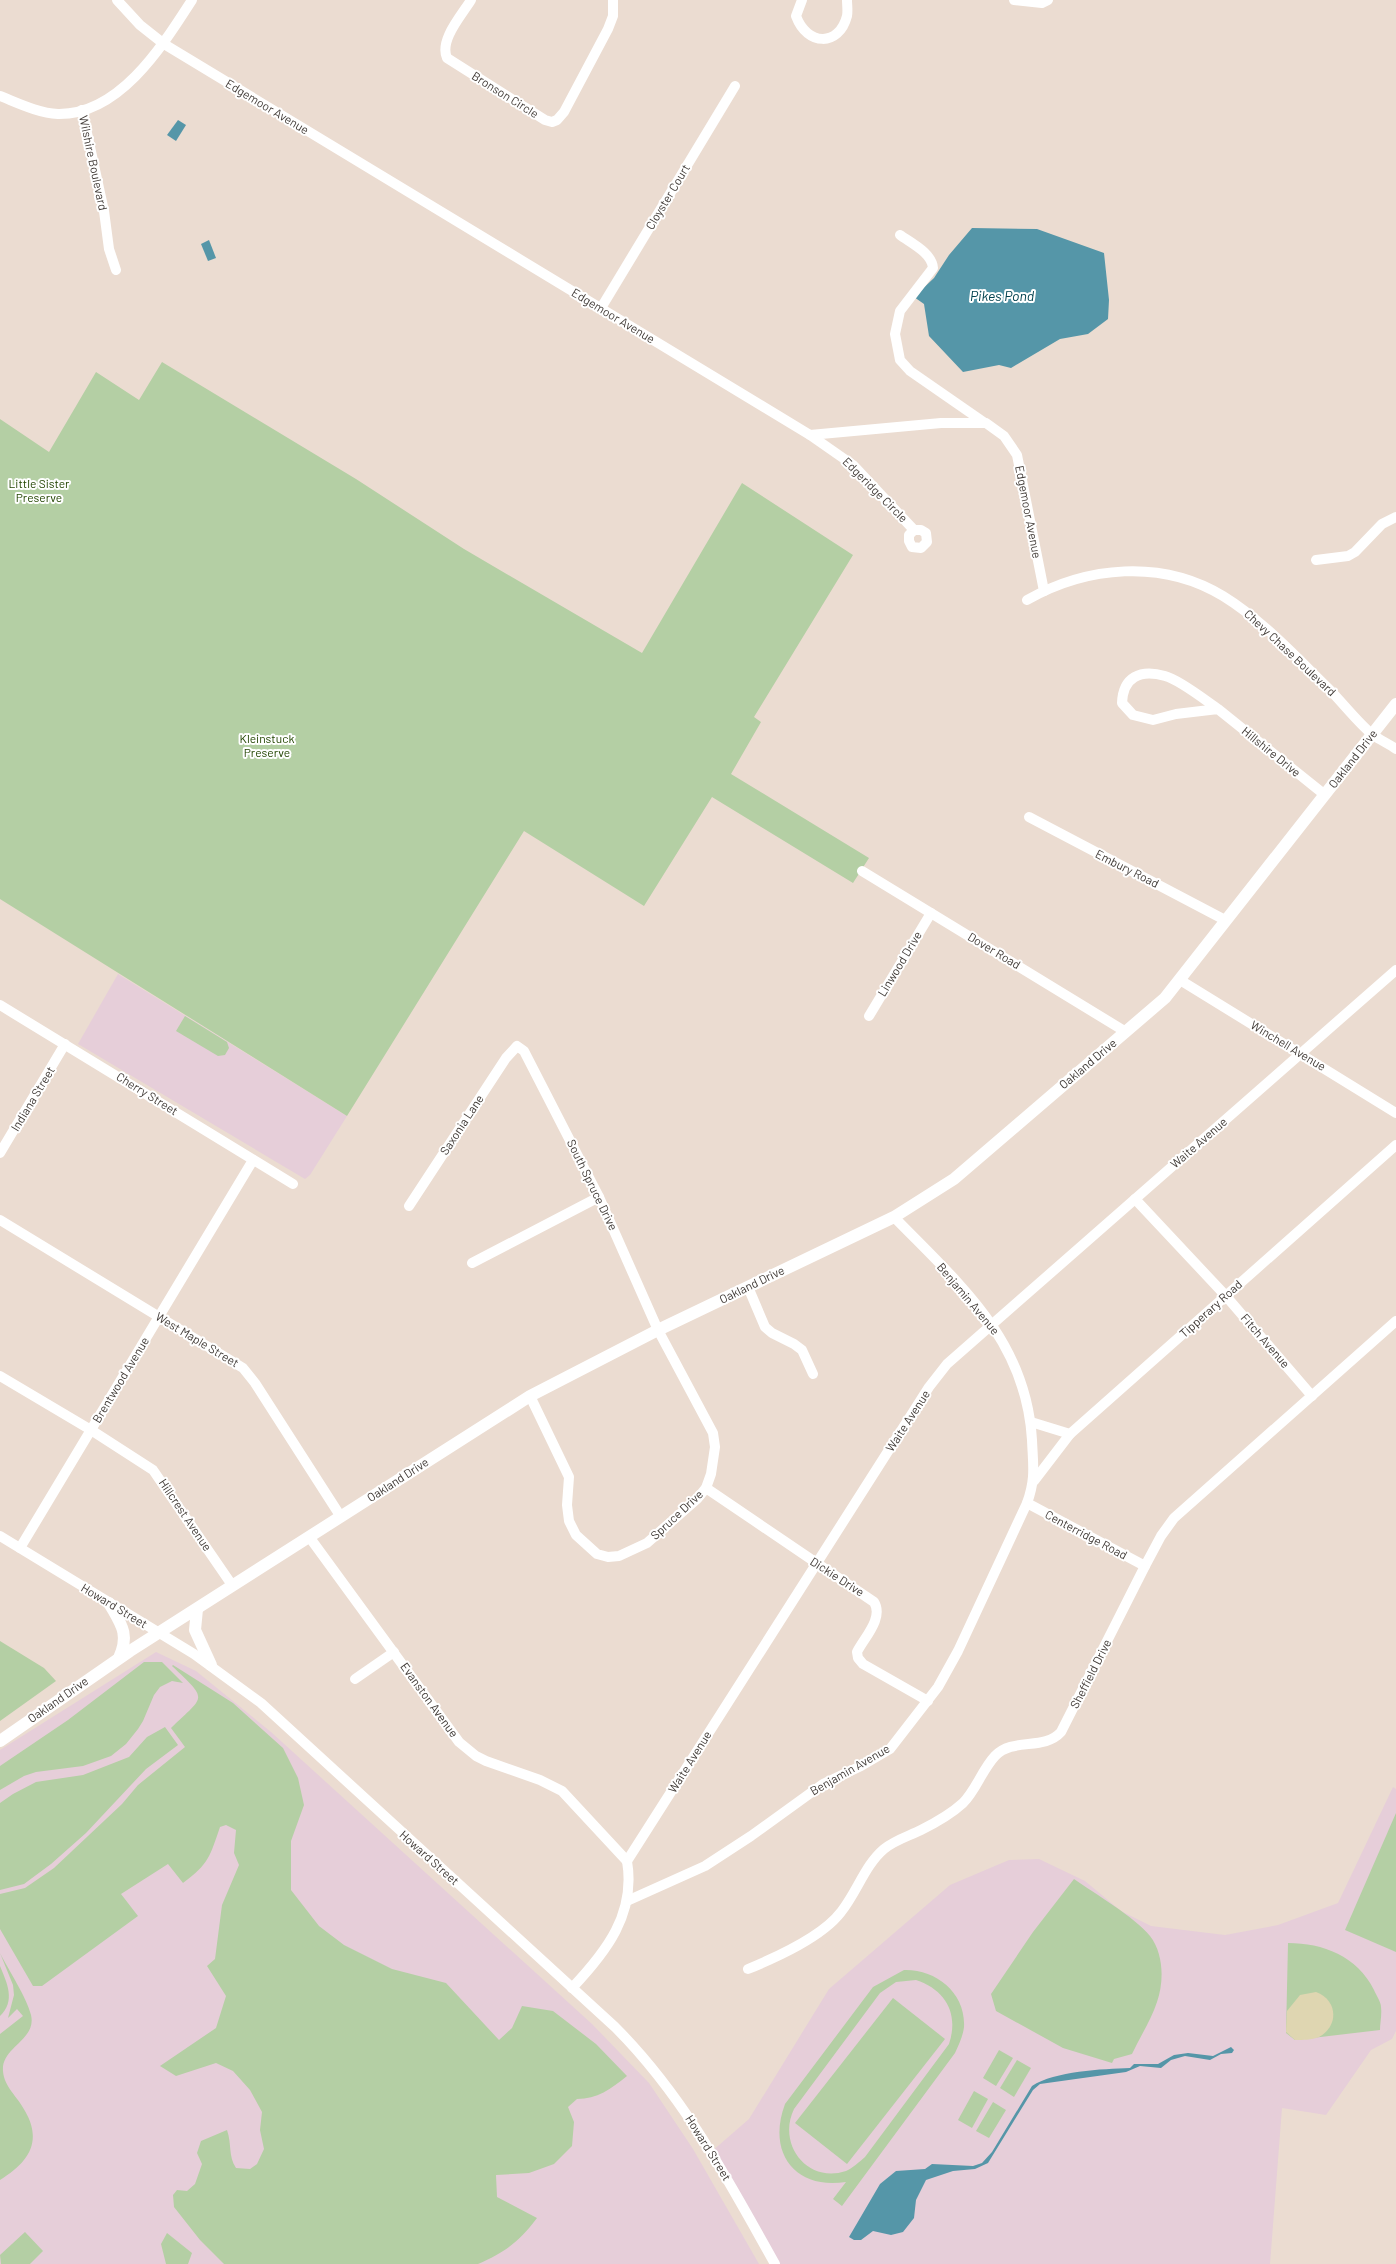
<svg xmlns="http://www.w3.org/2000/svg" width="1396" height="2264" viewBox="0 0 1396 2264" font-family="Barlow,sans-serif">
<rect width="100%" height="100%" fill="#ebdcd1"/>
<g fill="#e6ced9">
<path d="M118,974L347,1116L310,1175L305,1179L78,1044Z"/>
<path d="M156,1652L196,1671L271,1732L592,2024L649,2083L693,2149L759,2264H0V1750Z"/>
<path d="M1393,1787L1396,1789V2031L1392,2039L1371,2050L1326,2115L1282,2108L1270,2264H775L711,2152L749,2119L829,1989L950,1885L1009,1860L1039,1859L1085,1881L1121,1911L1151,1926L1225,1935L1278,1925L1338,1903Z"/>
</g>
<g fill="#b4cfa4" fill-rule="evenodd">
<path d="M162,362L356,479L464,549L642,653L742,483L853,555L754,717L761,722L731,774L869,858L853,883L712,797L644,906L524,831L347,1116L0,899V419L49,452L96,372L139,400Z"/>
<path d="M185,1016L227,1042L229,1048L225,1055L218,1056L176,1031Z"/>
<path d="M0,1641L44,1668L56,1681L0,1721Z"/>
<path d="M144,1662H162L183,1683L172,1681L160,1687L154,1695L143,1721L138,1729L126,1744L111,1756L83,1766L36,1772L24,1776L0,1790V1766L68,1720Z"/>
<path d="M173,1665L233,1703L283,1748L298,1778L304,1805L291,1841V1890L319,1926L344,1945L392,1969L446,1983L499,2040L512,2028L522,2006L553,2011L596,2044L627,2076C611,2089 597,2099 577,2099L568,2107L574,2122L572,2146L554,2164L529,2173L496,2175L497,2197L537,2218C519,2242 505,2252 478,2264H224L200,2240L174,2207L173,2195L177,2190L187,2191L195,2184L202,2164L197,2153L201,2141L227,2130C232,2144 228,2156 236,2168L250,2169L257,2164L264,2149L260,2130L262,2112L250,2090L233,2071L216,2063L176,2076L160,2066L216,2028L226,1996L207,1966L215,1959L222,1905L239,1865L234,1853L236,1830L226,1825L220,1827C210,1856 209,1864 183,1883L168,1864L121,1894L138,1916L42,1986H33L0,1929V1894L25,1888L54,1868L122,1804L138,1785L185,1747L171,1728C205,1695 209,1701 172,1666Z"/>
<path d="M165,1727L178,1745L146,1769L86,1833L51,1864L24,1884L0,1890V1803L13,1794L36,1782L83,1775L129,1757L147,1737Z"/>
<path d="M1396,1813V1952L1345,1930Z"/>
<path d="M1074,1879C1094,1893 1136,1918 1150,1936C1164,1954 1164,1982 1157,2002C1151,2020 1140,2037 1132,2054L1114,2059L1112,2063L1063,2048L996,2011L991,1994L1033,1932Z"/>
<path d="M1288,1943C1323,1943 1357,1956 1374,1990C1376,1995 1381,2002 1381,2007C1382,2015 1380,2023 1380,2030L1295,2040L1286,2033Z"/>
<path d="M0,1953C9,1971 26,1996 31,2015C37,2040 1,2047 3,2071C4,2087 18,2097 25,2111C43,2142 28,2163 0,2180V2034L23,2016L17,2009L8,2018L14,1995L13,1985Z"/>
<path d="M0,1966C7,1983 16,2001 0,2016Z"/>
<path d="M904,1970C936,1969 966,1993 964,2027C963,2036 959,2044 955,2053L842,2206L833,2199L846,2182C794,2190 767,2152 785,2104L873,1987ZM916,1980C946,1990 959,2014 949,2044L865,2157C859,2162 853,2168 846,2171C807,2184 777,2144 794,2109L880,1993L896,1982Z"/>
<path d="M893,1998L945,2039L847,2164L795,2123Z"/>
<path d="M999,2050L1013,2058L996,2086L983,2078Z"/>
<path d="M1017,2060L1031,2068L1014,2097L1000,2088Z"/>
<path d="M974,2091L988,2099L972,2128L958,2120Z"/>
<path d="M993,2102L1006,2110L989,2138L976,2131Z"/>
<path d="M25,2232L43,2251L30,2264H1L0,2255Z"/>
<path d="M167,2233L192,2253L188,2264H166L161,2244Z"/>
</g>
<path fill="#dfd6b1" d="M1316,1992C1338,2000 1339,2026 1319,2037C1312,2040 1302,2040 1295,2040L1286,2032L1287,2011L1300,1995Z"/>
<g fill="#5596a8">
<path d="M178,120L186,125L176,141L167,135Z"/>
<path d="M972,228L1037,229L1104,253L1109,300L1108,319L1088,334L1060,339L1011,368L999,365L963,372L929,336L924,304L914,297L934,278L949,255Z"/>
<path d="M209,240L216,258L208,261L201,244Z"/>
<path d="M1231,2047L1234,2050L1232,2053L1221,2054L1210,2060L1185,2056L1171,2060L1161,2068L1140,2066L1126,2072L1040,2084L1033,2090L988,2163L975,2169L953,2171L926,2180L916,2200L914,2218L903,2232L891,2235L873,2231L861,2240H854L849,2237L880,2184L896,2171L925,2169L932,2164L973,2166L982,2163L992,2152L1032,2086C1055,2071 1102,2069 1130,2068L1134,2064H1158L1174,2055L1188,2053L1213,2056Z"/>
</g>
<g fill="none" stroke-linecap="round" stroke-linejoin="round">
<g stroke="#fff" stroke-width="10">
<path d="M117,0L140,25L164,44L810,435L941,423H986L1004,436L1017,455L1044,591"/>
<path d="M471,0C462,15 439,40 447,58L545,120L552,122L557,120L564,112L608,29L613,16V0"/>
<path d="M802,0L796,16C807,46 839,47 847,16C848,11 847,5 847,0"/>
<path d="M1014,0L1042,3L1048,0"/>
<path d="M0,96C18,103 38,113 58,114C120,115 163,45 192,0"/>
<path d="M82,110L104,211L109,249L116,270"/>
<path d="M900,235C911,243 932,253 933,268L900,311L895,334L900,360L910,371L985,423"/>
<path d="M601,308L735,86"/>
<path d="M810,435L853,465L914,530H921L926,533L927,542L921,548L912,547L909,541V535L914,530"/>
<path d="M1316,560L1348,556L1355,552L1382,524L1396,517"/>
<path d="M1027,600C1087,566 1162,559 1223,596C1262,620 1295,656 1328,688C1342,702 1359,724 1373,735C1380,740 1389,744 1396,749"/>
<path d="M1218,709C1205,700 1180,680 1165,676C1140,669 1123,677 1122,703L1133,715L1153,720L1176,714L1218,709L1325,795"/>
<path d="M1029,817L1225,920"/>
<path d="M862,871L1126,1032"/>
<path d="M1180,980L1396,1113"/>
<path d="M0,1005L293,1184"/>
<path d="M869,1016L931,913"/>
<path d="M0,1153L65,1044"/>
<path d="M1135,1199L1225,1295L1312,1396"/>
<path d="M409,1206L506,1058L517,1046L524,1051L599,1197L658,1330L713,1433L715,1447L711,1474L706,1488L697,1499L647,1543L619,1556L608,1557L597,1554L576,1535L569,1521L567,1505L569,1477L530,1396"/>
<path d="M0,1220L243,1368L255,1383L341,1517"/>
<path d="M472,1263L599,1197"/>
<path d="M748,1287L765,1327L772,1333L794,1344L802,1350L813,1374"/>
<path d="M0,1376L91,1430L153,1470L232,1585"/>
<path d="M1031,1422L1070,1434"/>
<path d="M1034,1481L1070,1434L1396,1145"/>
<path d="M706,1488L874,1602C884,1618 864,1638 857,1652L858,1658L863,1664L928,1701"/>
<path d="M1027,1503L1145,1566"/>
<path d="M0,1536L194,1654L261,1703L615,2027C684,2096 728,2180 775,2264"/>
<path d="M310,1538L459,1742L476,1756L486,1761L540,1780L562,1791L627,1861"/>
<path d="M20,1548L253,1160"/>
<path d="M355,1679L394,1652"/>
<path d="M627,1901L705,1866L751,1836L823,1784L861,1766L890,1749L938,1687L958,1651L1027,1503C1036,1478 1033,1465 1032,1440C1026,1339 959,1284 894,1217"/>
<path d="M748,1969C777,1957 822,1937 841,1912C857,1892 865,1865 884,1849C895,1840 909,1836 921,1830C935,1823 951,1814 963,1803C976,1790 982,1770 995,1756C1013,1737 1044,1751 1061,1732L1145,1566L1161,1536L1174,1518L1396,1321"/>
<path d="M572,1988C606,1952 636,1914 627,1861L929,1387L947,1364L1396,970"/>
</g>
<g stroke="#fff" stroke-width="12">
<path d="M109,1603C121,1624 130,1634 119,1658"/>
<path d="M197,1609L195,1630L211,1665"/>
<path d="M0,1741L130,1651L530,1396L658,1330L894,1217L954,1179L1165,998L1396,704"/>
</g>
</g>
<g text-anchor="middle" stroke-width="4" stroke-linejoin="round" paint-order="stroke">
<g font-size="12" fill="#413b37" stroke="#fff">
<text transform="translate(505 95) rotate(32)" y="4">Bronson Circle</text>
<text transform="translate(267 107) rotate(31)" y="4">Edgemoor Avenue</text>
<text transform="translate(93 163) rotate(78)" y="4">Wilshire Boulevard</text>
<text transform="translate(668 197) rotate(-59)" y="4">Cloyster Court</text>
<text transform="translate(613 316) rotate(31)" y="4">Edgemoor Avenue</text>
<text transform="translate(875 490) rotate(45)" y="4">Edgeridge Circle</text>
<text transform="translate(1028 512) rotate(79)" y="4">Edgemoor Avenue</text>
<text transform="translate(1290 653) rotate(43)" y="4">Chevy Chase Boulevard</text>
<text transform="translate(1271 752) rotate(39)" y="4">Hillshire Drive</text>
<text transform="translate(1353 759) rotate(-52)" y="4">Oakland Drive</text>
<text transform="translate(1127 869) rotate(27)" y="4">Embury Road</text>
<text transform="translate(994 951) rotate(31)" y="4">Dover Road</text>
<text transform="translate(900 964) rotate(-59)" y="4">Linwood Drive</text>
<text transform="translate(1288 1046) rotate(31)" y="4">Winchell Avenue</text>
<text transform="translate(1088 1064) rotate(-40)" y="4">Oakland Drive</text>
<text transform="translate(147 1094) rotate(32)" y="4">Cherry Street</text>
<text transform="translate(33 1099) rotate(-59)" y="4">Indiana Street</text>
<text transform="translate(462 1125) rotate(-57)" y="4">Saxonia Lane</text>
<text transform="translate(1199 1143) rotate(-41)" y="4">Waite Avenue</text>
<text transform="translate(592 1185) rotate(64)" y="4">South Spruce Drive</text>
<text transform="translate(752 1285) rotate(-26)" y="4">Oakland Drive</text>
<text transform="translate(968 1299) rotate(50)" y="4">Benjamin Avenue</text>
<text transform="translate(1211 1309) rotate(-42)" y="4">Tipperary Road</text>
<text transform="translate(197 1340) rotate(31)" y="4">West Maple Street</text>
<text transform="translate(1265 1341) rotate(49)" y="4">Fitch Avenue</text>
<text transform="translate(121 1380) rotate(-59)" y="4">Brentwood Avenue</text>
<text transform="translate(908 1421) rotate(-57)" y="4">Waite Avenue</text>
<text transform="translate(398 1480) rotate(-33)" y="4">Oakland Drive</text>
<text transform="translate(185 1515) rotate(56)" y="4">Hillcrest Avenue</text>
<text transform="translate(677 1515) rotate(-43)" y="4">Spruce Drive</text>
<text transform="translate(1086 1535) rotate(28)" y="4">Centerridge Road</text>
<text transform="translate(837 1577) rotate(33)" y="4">Dickie Drive</text>
<text transform="translate(114 1606) rotate(31)" y="4">Howard Street</text>
<text transform="translate(1091 1674) rotate(-63)" y="4">Sheffield Drive</text>
<text transform="translate(58 1700) rotate(-35)" y="4">Oakland Drive</text>
<text transform="translate(429 1700) rotate(54)" y="4">Evanston Avenue</text>
<text transform="translate(690 1762) rotate(-58)" y="4">Waite Avenue</text>
<text transform="translate(850 1770) rotate(-30)" y="4">Benjamin Avenue</text>
<text transform="translate(429 1858) rotate(42)" y="4">Howard Street</text>
<text transform="translate(708 2148) rotate(58)" y="4">Howard Street</text>
</g>
<g font-size="12" fill="#224500" stroke="#fff">
<text x="39" y="488">Little Sister<tspan x="39" dy="14">Preserve</tspan></text>
<text x="267" y="743">Kleinstuck<tspan x="267" dy="14">Preserve</tspan></text>
</g>
<g font-size="14" font-style="italic" fill="#02414e" stroke="#fff">
<text x="1002" y="301">Pikes Pond</text>
</g>
</g>
</svg>
